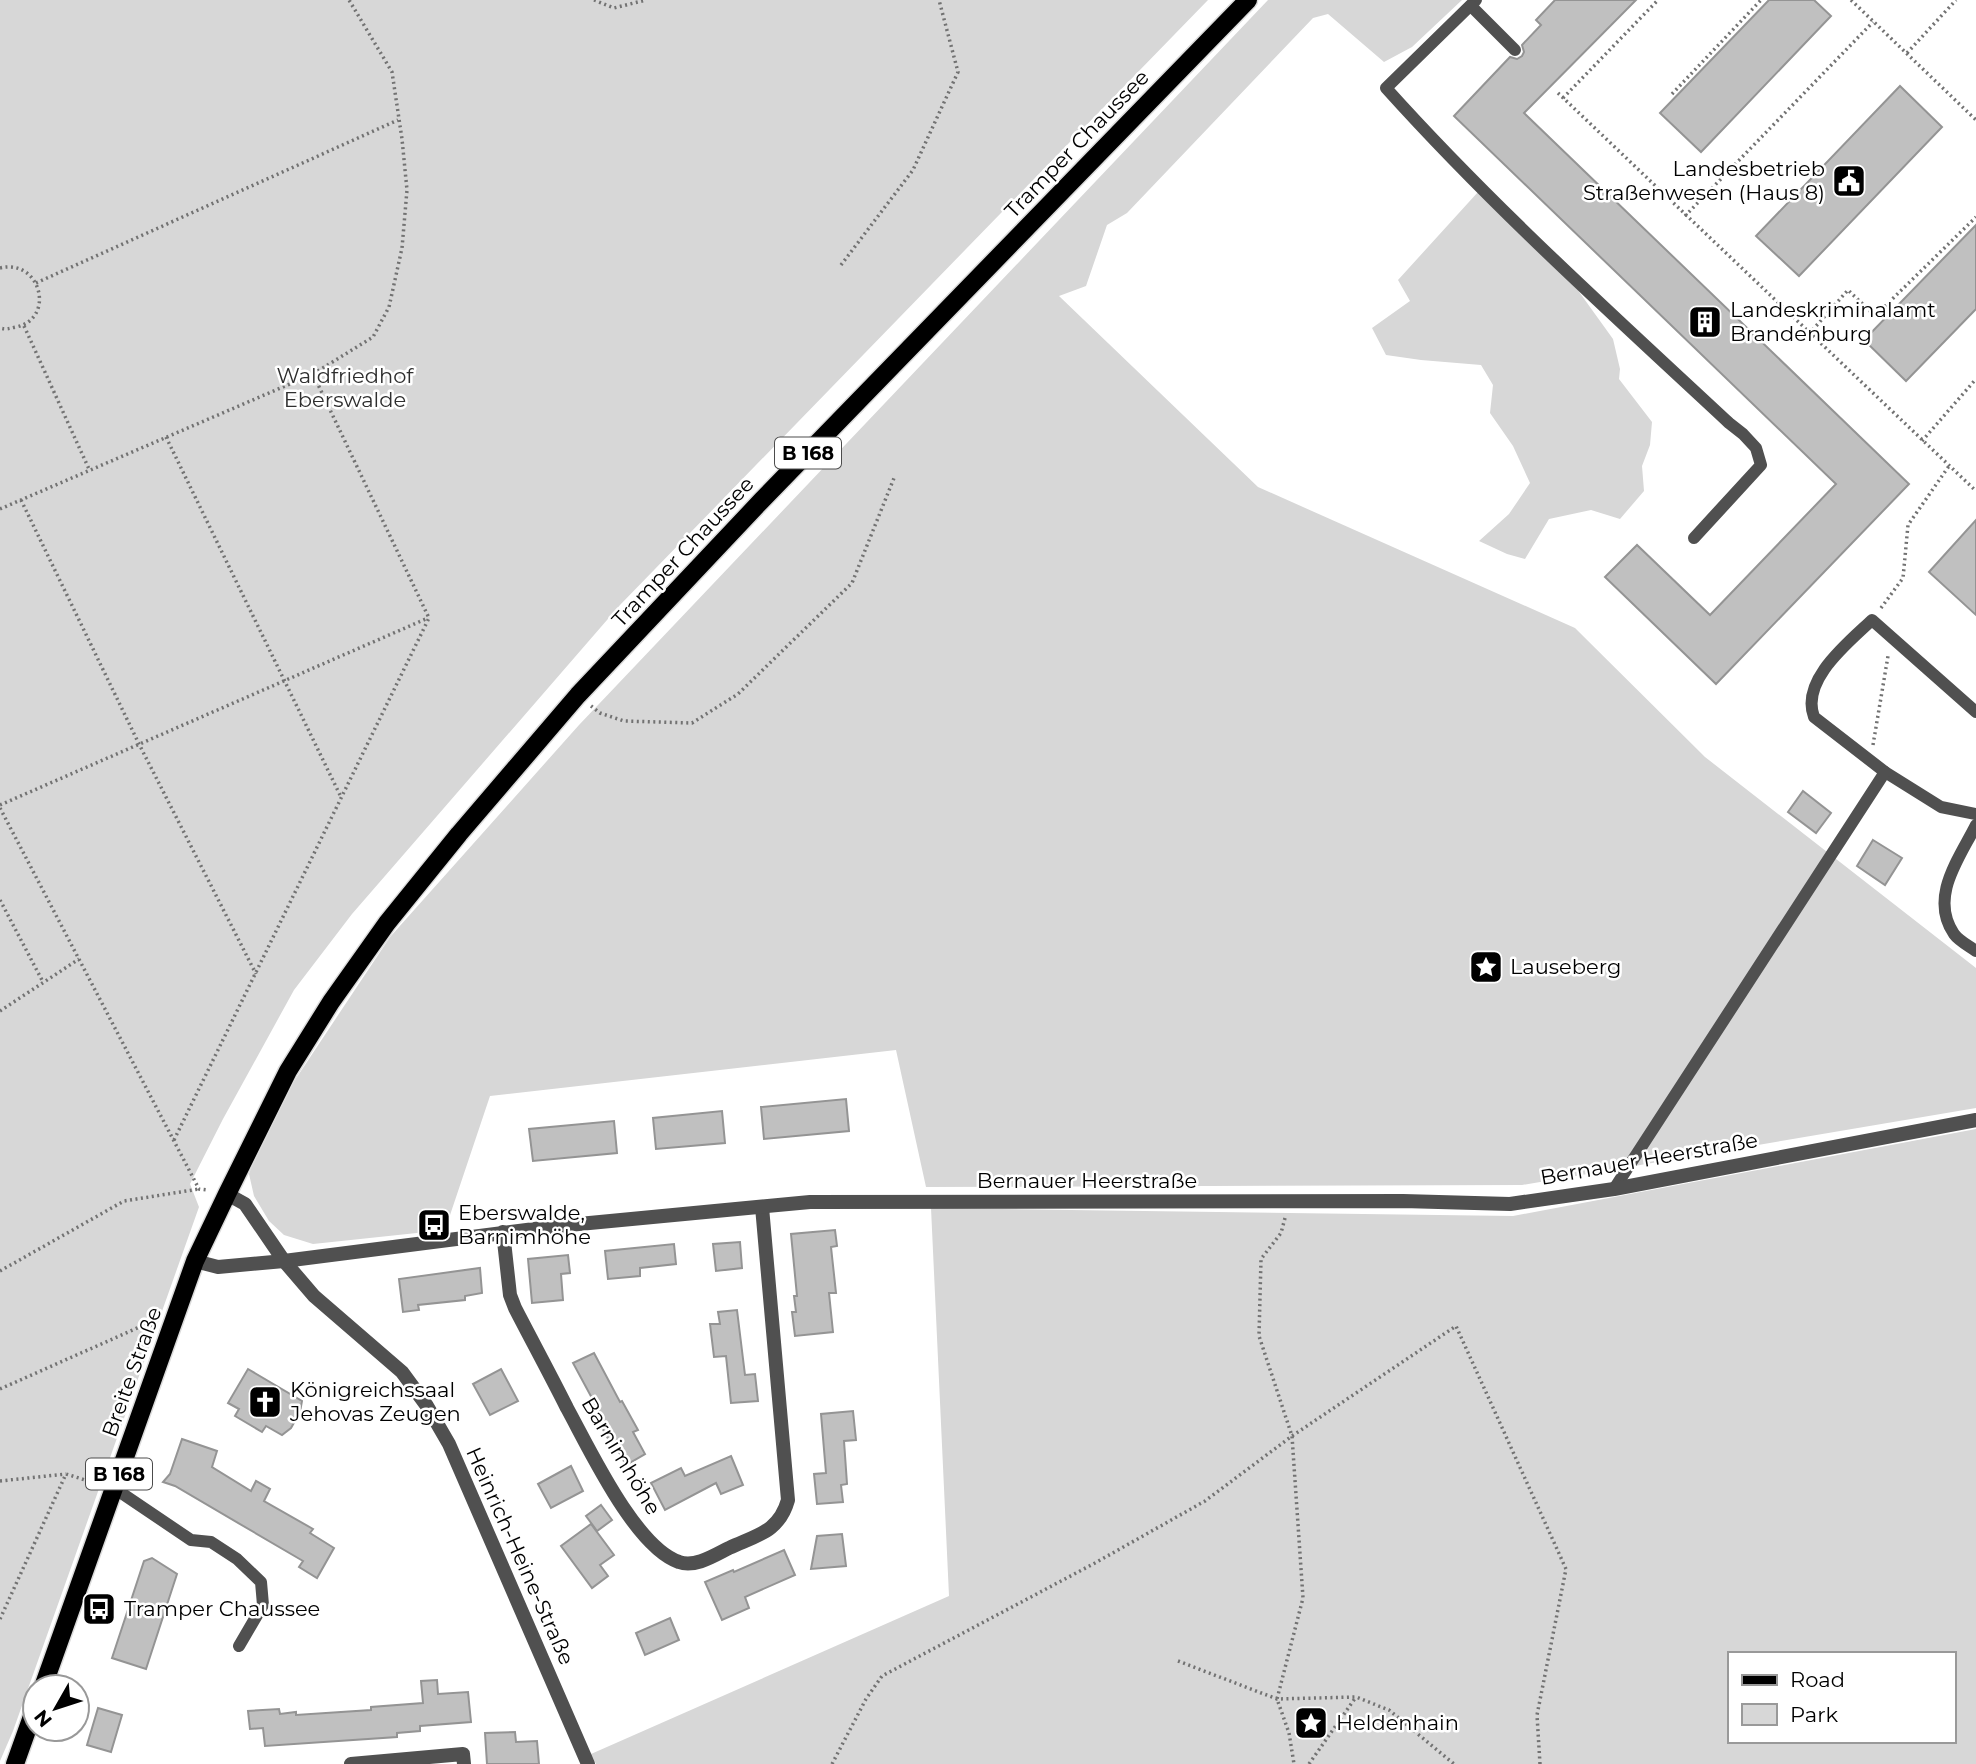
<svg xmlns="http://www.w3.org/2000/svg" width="1976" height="1764" viewBox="0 0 1976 1764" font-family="Montserrat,sans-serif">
<rect width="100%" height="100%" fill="#fff"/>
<g fill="#d7d7d7" fill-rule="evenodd">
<path d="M0,0H1208L620,605L352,914L294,990L223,1119L190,1184L199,1207L13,1731L0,1761Z"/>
<path d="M1268,0H1462L1412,47L1384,62L1328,14L1313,18L1127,213L1107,225L1086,286L1059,296L1258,487L1575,628L1705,757L1976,968V1108L1522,1185L926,1187L896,1050L490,1096L445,1230L313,1244L284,1235L269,1221L254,1196L249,1174L256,1153L273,1113L390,937L579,725Z"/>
<path d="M1478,192L1577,289L1613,339L1620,369L1619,379L1652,422L1650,445L1642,466L1644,491L1620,519L1591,510L1549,519L1525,559L1507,554L1479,541L1509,514L1530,483L1513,446L1490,413L1493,385L1481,365L1421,360L1386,355L1372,328L1410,301L1398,280Z"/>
<path d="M1976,1129V1764H596L591,1754L949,1596L931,1208L1513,1216ZM1729,1654H1953V1741H1729Z"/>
</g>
<g fill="#c0c0c0" stroke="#949494" stroke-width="2">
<path d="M1555,0H1636L1524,113L1909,484L1716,684L1605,577L1637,545L1710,615L1836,484L1454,116L1510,57L1517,59L1522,56L1524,52L1522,45L1541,25L1536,20Z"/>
<path d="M1769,0H1814L1831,16L1701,152L1660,113Z"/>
<path d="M1900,86L1942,127L1799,276L1756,236Z"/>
<path d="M1976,225V309L1906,381L1864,340Z"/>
<path d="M1976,520V615L1929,572Z"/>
<path d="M1803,791L1831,813L1816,833L1788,812Z"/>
<path d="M1873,840L1902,858L1885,885L1857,866Z"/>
<path d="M846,1099L849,1131L764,1139L761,1107Z"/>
<path d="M722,1111L725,1143L656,1149L653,1118Z"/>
<path d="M614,1121L617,1153L533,1161L529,1129Z"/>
<path d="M835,1230L837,1246L831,1247L836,1293H829L833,1332L795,1336L792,1312H796L794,1296H797L791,1234Z"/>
<path d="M740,1242L742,1268L716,1271L713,1244Z"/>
<path d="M674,1244L676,1264L640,1268V1276L608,1279L605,1251Z"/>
<path d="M568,1255L570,1273L561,1274L563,1300L532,1303L528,1259Z"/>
<path d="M480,1268L482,1293L465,1296V1300L418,1305L419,1310L403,1312L399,1279Z"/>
<path d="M737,1310L745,1375L755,1374L758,1401L731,1403L726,1356L714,1357L710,1324H720L718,1312Z"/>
<path d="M594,1353L620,1402L622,1401L638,1430L633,1432L645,1454L626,1465L614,1443L611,1444L595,1415L600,1413L573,1363Z"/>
<path d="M248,1369L302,1401L300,1412L291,1428L282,1435L266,1426L262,1432L235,1416L239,1409L228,1403Z"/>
<path d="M501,1369L518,1401L490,1415L473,1384Z"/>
<path d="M853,1411L856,1440L844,1441L847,1484L841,1485L843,1502L817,1504L814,1474L826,1473L821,1414Z"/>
<path d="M182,1439L217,1451L212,1467L251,1491L256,1481L270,1489L264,1501L313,1529L310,1533L334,1548L317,1578L299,1567L303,1561L175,1486L163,1482L170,1474Z"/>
<path d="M731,1456L743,1485L721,1494L716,1483L665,1510L651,1483L681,1468L685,1476Z"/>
<path d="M571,1466L583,1491L551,1508L538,1484Z"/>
<path d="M601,1505L612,1520L597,1531L586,1516Z"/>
<path d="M591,1524L614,1555L600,1565L608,1576L592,1588L561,1546Z"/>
<path d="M842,1534L846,1566L811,1569L817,1536Z"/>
<path d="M784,1550L795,1575L745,1597L749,1608L722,1620L705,1582L733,1570L734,1572Z"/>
<path d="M152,1558L177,1574L146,1669L112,1658L144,1561Z"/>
<path d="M670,1618L679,1640L645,1655L636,1633Z"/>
<path d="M437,1680L438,1694L468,1692L471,1722L420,1726V1731L397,1733V1737L265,1746L263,1728L250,1729L248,1711L279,1709L280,1714L296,1712V1715L371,1710V1707L423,1703L421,1681Z"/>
<path d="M98,1708L122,1715L111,1752L87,1745Z"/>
<path d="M515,1732L516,1742L537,1741L539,1764H487L485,1733Z"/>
</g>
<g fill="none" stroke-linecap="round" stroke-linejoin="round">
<defs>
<g id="primary">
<path d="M43,1687L195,1261L227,1194L288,1071L331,1002L387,923L459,834L578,695L762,500L1248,0"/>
<path d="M15,1764L35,1708"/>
</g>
</defs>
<use href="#primary" stroke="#dbdbdb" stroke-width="21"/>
<g stroke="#727272" stroke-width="3.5" stroke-dasharray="2 3.5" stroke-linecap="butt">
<path d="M594,0L614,8L646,0"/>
<path d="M1851,0L1976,120"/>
<path d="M1907,53L1956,0"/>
<path d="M1558,93L1976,491"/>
<path d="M1672,94L1761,0"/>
<path d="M1563,98L1658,0"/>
<path d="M1685,216L1873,22"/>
<path d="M841,265L913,170L958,72L939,0"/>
<path d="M0,268C41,258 56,319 16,327C10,328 6,330 0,328"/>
<path d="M36,283L398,120"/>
<path d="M24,326L89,469"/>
<path d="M1809,334L1848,290L1875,316L1976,217"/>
<path d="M166,437L341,797"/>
<path d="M1922,441L1976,379"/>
<path d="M21,500L139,744L256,974"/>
<path d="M0,509L313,374L373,337L389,307L402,248L407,190L402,139L392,72L349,0"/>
<path d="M1881,608L1903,578L1908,525L1949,466"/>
<path d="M591,706L600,713L624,721L692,723L738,694L852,583L894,478"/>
<path d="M1873,745L1888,656"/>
<path d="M0,805L428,618"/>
<path d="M0,808L199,1189L207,1190"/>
<path d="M0,900L43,982"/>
<path d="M0,1011L79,959"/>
<path d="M174,1140L429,618L313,374"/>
<path d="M1285,1218L1281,1233L1261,1259L1259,1336L1292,1436L1303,1598L1277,1699L1289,1733L1294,1764"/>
<path d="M0,1271L124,1201L199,1189"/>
<path d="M0,1389L144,1325H153"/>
<path d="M0,1481L66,1474"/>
<path d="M0,1619L66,1474L98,1484"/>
<path d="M1178,1661L1277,1699L1356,1697L1389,1710L1454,1764"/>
<path d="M832,1764L866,1699L882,1676L1095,1563L1205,1501L1292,1436L1456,1326L1566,1569L1537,1715L1540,1764"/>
<path d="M1309,1764L1356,1697"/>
</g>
<g stroke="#505050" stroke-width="12">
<path d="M1476,0L1386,88C1493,207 1612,314 1729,423L1743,434L1756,448L1761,465L1694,538"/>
<path d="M1471,6L1515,50"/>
<path d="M1976,712L1872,620C1849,642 1800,680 1814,717L1885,772L1941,807L1976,814"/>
<path d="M1976,825C1959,859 1929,897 1954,934C1959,941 1969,946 1976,951"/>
<path d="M1614,1189L1885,772"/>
<path d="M114,1488L191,1540L211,1542L237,1559L261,1582L263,1605L239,1646"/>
</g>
<g stroke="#505050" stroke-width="14">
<path d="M227,1194L245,1204L284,1261L314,1296L402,1372L427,1406L449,1444L588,1764"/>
<path d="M503,1232L510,1295L515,1308C532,1341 550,1374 567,1408C589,1448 635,1547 679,1562C695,1568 715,1555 729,1548C757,1535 779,1532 788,1500L762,1207"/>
<path d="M195,1261L218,1267L284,1261L558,1226L810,1202L1403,1201L1510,1204L1614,1189L1976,1120"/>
<path d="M351,1764L463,1754L464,1764"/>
</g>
<use href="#primary" stroke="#000" stroke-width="18"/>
</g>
<defs>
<symbol id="civic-square" viewBox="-11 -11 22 22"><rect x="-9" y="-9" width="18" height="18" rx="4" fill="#000" stroke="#fff"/><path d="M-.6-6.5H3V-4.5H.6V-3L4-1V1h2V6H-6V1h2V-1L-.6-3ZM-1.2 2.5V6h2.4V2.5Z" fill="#fff"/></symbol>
<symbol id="building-square" viewBox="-11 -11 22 22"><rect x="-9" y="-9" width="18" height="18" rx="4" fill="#000" stroke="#fff"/><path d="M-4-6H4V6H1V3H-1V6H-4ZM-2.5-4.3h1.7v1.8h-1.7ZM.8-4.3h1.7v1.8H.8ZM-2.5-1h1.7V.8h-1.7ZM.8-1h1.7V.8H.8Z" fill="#fff"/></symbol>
<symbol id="sight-square" viewBox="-11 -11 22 22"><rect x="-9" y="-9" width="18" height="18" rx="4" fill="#000" stroke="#fff"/><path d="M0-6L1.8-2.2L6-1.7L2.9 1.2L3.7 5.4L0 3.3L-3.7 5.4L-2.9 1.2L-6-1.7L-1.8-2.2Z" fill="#fff"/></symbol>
<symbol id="bus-square" viewBox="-11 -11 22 22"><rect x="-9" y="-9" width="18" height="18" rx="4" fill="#000" stroke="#fff"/><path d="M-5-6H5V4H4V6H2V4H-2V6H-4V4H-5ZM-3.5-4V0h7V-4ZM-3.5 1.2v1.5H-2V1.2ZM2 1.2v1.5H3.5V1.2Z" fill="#fff"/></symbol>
<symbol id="church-square" viewBox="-11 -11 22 22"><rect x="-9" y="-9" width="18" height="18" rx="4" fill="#000" stroke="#fff"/><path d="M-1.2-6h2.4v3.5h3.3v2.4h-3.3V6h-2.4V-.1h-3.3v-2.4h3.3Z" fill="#fff"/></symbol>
</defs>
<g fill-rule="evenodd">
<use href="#civic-square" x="1830" y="162" width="38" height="38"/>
<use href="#building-square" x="1686" y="303" width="38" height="38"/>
<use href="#sight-square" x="1467" y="948" width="38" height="38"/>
<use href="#bus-square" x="415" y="1206" width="38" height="38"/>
<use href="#church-square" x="246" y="1383" width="38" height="38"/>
<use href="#bus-square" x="80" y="1590" width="38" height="38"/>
<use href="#sight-square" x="1292" y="1704" width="38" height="38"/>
</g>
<g text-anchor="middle" stroke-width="5" stroke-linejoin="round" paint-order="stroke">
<g fill="#fff" stroke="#4c4c4c" stroke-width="2">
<rect x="775" y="437.5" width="66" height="31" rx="5"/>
<rect x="86" y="1458.5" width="66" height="31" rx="5"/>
</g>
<g font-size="19" font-weight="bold" fill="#000">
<text x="808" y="460">B 168</text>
<text x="119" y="1481">B 168</text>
</g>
<g font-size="21" fill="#000" stroke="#fff">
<text transform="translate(1077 144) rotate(-46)" y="7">Tramper Chaussee</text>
<text transform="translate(683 552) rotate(-47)" y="7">Tramper Chaussee</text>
<text transform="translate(1649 1159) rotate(-10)" y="7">Bernauer Heerstraße</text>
<text x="1087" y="1188">Bernauer Heerstraße</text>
<text transform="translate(132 1372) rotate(-70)" y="7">Breite Straße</text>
<text transform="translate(621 1456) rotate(59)" y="7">Barnimhöhe</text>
<text transform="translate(520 1556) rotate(66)" y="7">Heinrich-Heine-Straße</text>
</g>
<g font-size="21" fill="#000" stroke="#fff" text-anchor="start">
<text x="1825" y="176" text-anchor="end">Landesbetrieb<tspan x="1825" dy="24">Straßenwesen (Haus 8)</tspan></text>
<text x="1730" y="317">Landeskriminalamt<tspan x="1730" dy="24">Brandenburg</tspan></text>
<text x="1510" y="974">Lauseberg</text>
<text x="458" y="1220">Eberswalde,<tspan x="458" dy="24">Barnimhöhe</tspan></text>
<text x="290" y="1397">Königreichssaal<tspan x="290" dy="24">Jehovas Zeugen</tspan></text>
<text x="124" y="1616">Tramper Chaussee</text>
<text x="1336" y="1730">Heldenhain</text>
</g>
<g font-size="21" fill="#2e2e2e" stroke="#fff">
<text x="345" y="383">Waldfriedhof<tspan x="345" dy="24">Eberswalde</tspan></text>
</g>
</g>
<rect x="1728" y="1652" width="228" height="91" fill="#ffffff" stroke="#999999" stroke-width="2"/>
<rect x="1742" y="1675" width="35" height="10" fill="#000000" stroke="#999999" stroke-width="2"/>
<text x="1790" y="1687" font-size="21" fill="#000000">Road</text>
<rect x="1742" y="1704" width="35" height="21" fill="#d7d7d7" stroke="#999999" stroke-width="2"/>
<text x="1790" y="1722" font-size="21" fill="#000000">Park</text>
<g transform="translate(56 1708) rotate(231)"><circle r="33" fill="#ffffff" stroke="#999999" stroke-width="2"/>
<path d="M0-5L12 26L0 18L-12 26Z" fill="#000000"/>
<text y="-10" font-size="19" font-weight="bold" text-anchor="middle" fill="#000000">N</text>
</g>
</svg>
